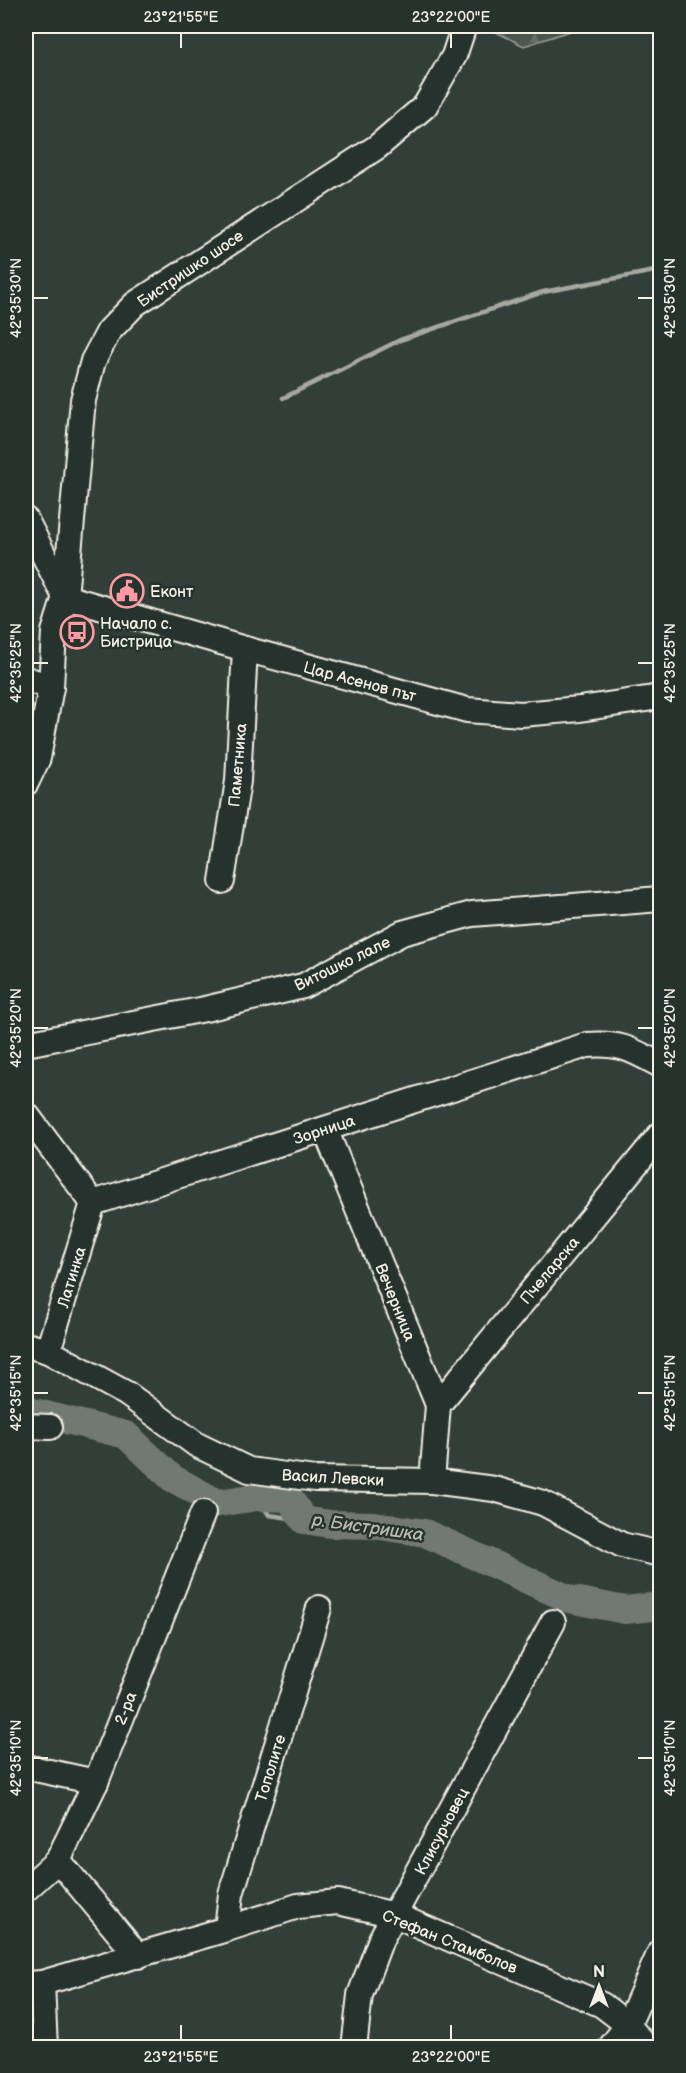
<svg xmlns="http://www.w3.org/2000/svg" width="686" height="2073" viewBox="0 0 686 2073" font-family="'Balsamiq Sans',sans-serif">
<defs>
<pattern id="forest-firs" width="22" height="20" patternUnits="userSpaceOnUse" patternTransform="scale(1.5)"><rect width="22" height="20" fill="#4c564f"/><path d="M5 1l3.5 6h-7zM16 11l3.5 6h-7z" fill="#666f68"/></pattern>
</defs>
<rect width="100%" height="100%" fill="#323e38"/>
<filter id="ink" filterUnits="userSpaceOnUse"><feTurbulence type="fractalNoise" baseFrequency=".0167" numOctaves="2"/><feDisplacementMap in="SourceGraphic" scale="12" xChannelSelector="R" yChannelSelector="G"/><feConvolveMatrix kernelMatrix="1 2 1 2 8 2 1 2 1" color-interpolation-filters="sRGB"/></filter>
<g filter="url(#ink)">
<path fill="url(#forest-firs)" stroke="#a0a49c" stroke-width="1.5" d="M484,26H586L524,46Z"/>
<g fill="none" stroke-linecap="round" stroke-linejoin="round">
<g stroke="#a6a9a1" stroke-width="4.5">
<path d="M283,398L400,340L543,292L660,270"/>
<path d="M257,1497L269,1515L304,1520"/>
</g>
<path stroke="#727972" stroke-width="28" d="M26,1410L126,1435L172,1478L218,1503L257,1497L289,1498L304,1520L330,1524L374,1525L425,1533L569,1599L625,1610L660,1606"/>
<defs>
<g id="minor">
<path d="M26,520L65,597"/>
<path d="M65,597L245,649L467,710L521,714L580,709L660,697"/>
<path d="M26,679L51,687"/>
<path d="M26,783L38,758L51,687L54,632L65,597L83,400L93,361L109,331L135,304L377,147L425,106L454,56L464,26"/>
<path d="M222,881L238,781L245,649"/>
<path d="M26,1044L205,1009L303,986L402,933L472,914L660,899"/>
<path d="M26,1114L93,1203"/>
<path d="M325,1129L438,1405L432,1481"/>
<path d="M93,1203L587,1045C620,1042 632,1050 660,1065"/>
<path d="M26,1345L48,1351L127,1394L197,1445L249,1470L315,1479L432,1481L494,1489L543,1503L622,1545L660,1554"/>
<path d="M48,1351L93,1203"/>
<path d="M438,1405L660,1135"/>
<path d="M26,1426L50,1427"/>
<path d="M26,1767L96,1782"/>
<path d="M58,1860L138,1956"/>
<path d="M26,1889L58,1860L96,1782L203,1513"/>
<path d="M227,1929L231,1894L319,1608"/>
<path d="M42,1983L45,2048"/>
<path d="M26,1984L42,1983L227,1929L298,1906L338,1902L395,1915L602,2005L628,2025L647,2048"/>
<path d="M354,2048L360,1995L381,1939L553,1622"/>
<path d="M610,2048L628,2025L660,1952"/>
</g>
</defs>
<use href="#minor" stroke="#f4f1e8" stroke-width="28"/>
<use href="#minor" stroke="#26332d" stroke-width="24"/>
</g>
</g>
<path fill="none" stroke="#f4f1e8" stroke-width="2" d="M181,33V48M451,33V48M33,298H48M638,298H653M33,663H48M638,663H653M33,1028H48M638,1028H653M33,1393H48M638,1393H653M33,1758H48M638,1758H653M181,2025V2040M451,2025V2040"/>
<defs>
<symbol id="civic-ring" viewBox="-11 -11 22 22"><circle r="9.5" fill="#26332d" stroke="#ff9aa2" stroke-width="1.5"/><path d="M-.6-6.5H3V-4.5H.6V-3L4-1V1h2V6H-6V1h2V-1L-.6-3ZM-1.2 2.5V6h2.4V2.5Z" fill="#ff9aa2"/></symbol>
<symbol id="bus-ring" viewBox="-11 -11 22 22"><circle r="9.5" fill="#26332d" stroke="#ff9aa2" stroke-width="1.5"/><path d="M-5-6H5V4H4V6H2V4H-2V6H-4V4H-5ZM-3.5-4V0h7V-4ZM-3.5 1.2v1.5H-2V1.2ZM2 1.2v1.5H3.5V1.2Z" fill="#ff9aa2"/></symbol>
</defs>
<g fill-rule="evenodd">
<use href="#civic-ring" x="108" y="572" width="38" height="38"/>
<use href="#bus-ring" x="58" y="613" width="38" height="38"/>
</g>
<g text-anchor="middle" stroke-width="5" stroke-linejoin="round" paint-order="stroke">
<g font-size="16" fill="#f4f1e8" stroke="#26332d">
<text transform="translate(190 268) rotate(-34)" y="6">Бистришко шосе</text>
<text transform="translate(360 681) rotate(15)" y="6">Цар Асенов път</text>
<text transform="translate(237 765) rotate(-85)" y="6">Паметника</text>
<text transform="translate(342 963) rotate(-26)" y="6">Витошко лале</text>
<text transform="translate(324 1129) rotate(-18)" y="6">Зорница</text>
<text transform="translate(549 1270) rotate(-50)" y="6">Пчеларска</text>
<text transform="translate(71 1277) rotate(-73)" y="6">Латинка</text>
<text transform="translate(396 1302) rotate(68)" y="6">Вечерница</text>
<text transform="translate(333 1477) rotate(3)" y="6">Васил Левски</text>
<text transform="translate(125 1708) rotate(-68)" y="6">2-ра</text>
<text transform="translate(270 1768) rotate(-73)" y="6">Тополите</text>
<text transform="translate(441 1831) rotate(-62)" y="6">Клисурчовец</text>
<text transform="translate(450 1941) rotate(22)" y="6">Стефан Стамболов</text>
</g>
<g font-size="16" fill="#f4f1e8" stroke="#26332d" text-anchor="start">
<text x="150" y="597">Еконт</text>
<text x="100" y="629">Начало с.<tspan x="100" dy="18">Бистрица</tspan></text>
</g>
<g font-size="18" font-style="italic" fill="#babbb3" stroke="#26332d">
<text transform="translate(368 1527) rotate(8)" y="6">р. Бистришка</text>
</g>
</g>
<rect width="686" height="2073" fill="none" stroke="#26332d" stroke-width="66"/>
<g transform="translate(599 1986)" stroke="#26332d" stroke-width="4.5" paint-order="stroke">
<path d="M0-4.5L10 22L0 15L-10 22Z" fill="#f4f1e8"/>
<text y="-9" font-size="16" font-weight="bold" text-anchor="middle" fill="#f4f1e8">N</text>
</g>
<rect x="33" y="33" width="620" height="2007" fill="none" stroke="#f4f1e8" stroke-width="2"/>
<g font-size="15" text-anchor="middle" fill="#f4f1e8">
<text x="181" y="22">23°21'55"E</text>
<text x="451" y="22">23°22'00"E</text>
<text transform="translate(16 298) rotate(-90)" y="5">42°35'30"N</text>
<text transform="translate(670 298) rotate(-90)" y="5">42°35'30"N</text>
<text transform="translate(16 663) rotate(-90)" y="5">42°35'25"N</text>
<text transform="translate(670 663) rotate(-90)" y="5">42°35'25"N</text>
<text transform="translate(16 1028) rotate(-90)" y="5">42°35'20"N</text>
<text transform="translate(670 1028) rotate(-90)" y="5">42°35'20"N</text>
<text transform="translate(16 1393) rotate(-90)" y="5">42°35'15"N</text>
<text transform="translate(670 1393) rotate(-90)" y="5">42°35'15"N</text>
<text transform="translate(16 1758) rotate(-90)" y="5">42°35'10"N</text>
<text transform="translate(670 1758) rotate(-90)" y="5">42°35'10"N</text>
<text x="181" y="2062">23°21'55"E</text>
<text x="451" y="2062">23°22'00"E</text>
</g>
</svg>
